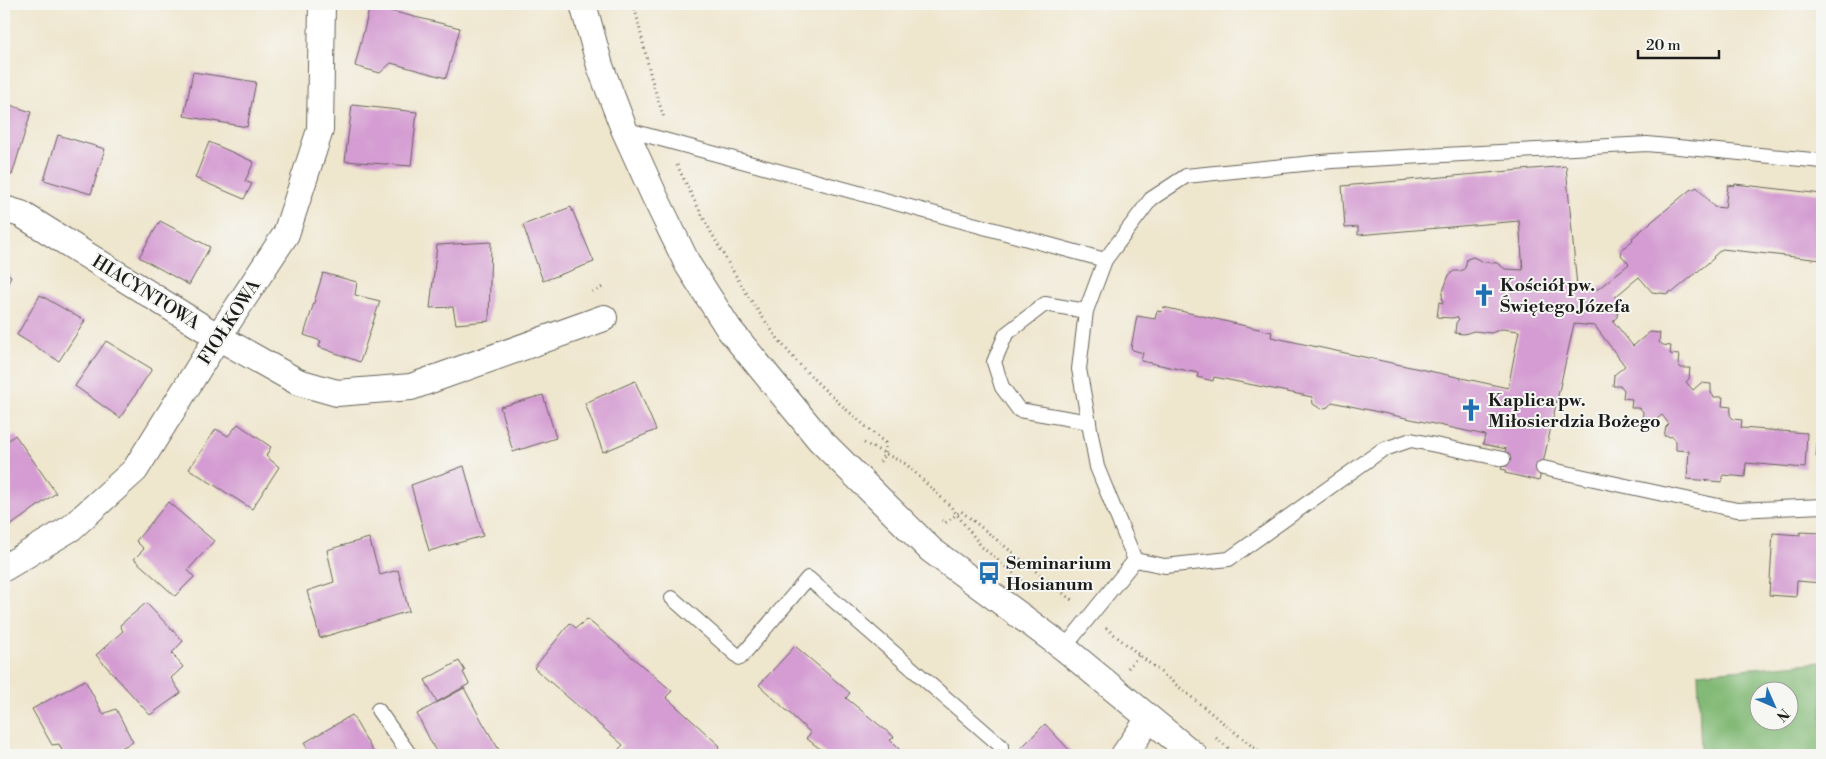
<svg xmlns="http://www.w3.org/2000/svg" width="1826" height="759" viewBox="0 0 1826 759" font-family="'Libre Bodoni',serif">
<rect width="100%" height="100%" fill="#f6f6f2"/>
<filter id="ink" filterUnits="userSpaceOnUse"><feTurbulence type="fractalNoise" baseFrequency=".02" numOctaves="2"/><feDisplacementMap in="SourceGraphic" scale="10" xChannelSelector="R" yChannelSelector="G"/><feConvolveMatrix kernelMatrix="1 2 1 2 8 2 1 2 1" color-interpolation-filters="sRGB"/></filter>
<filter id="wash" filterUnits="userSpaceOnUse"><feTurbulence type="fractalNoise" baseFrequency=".0096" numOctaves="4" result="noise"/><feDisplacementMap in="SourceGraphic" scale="20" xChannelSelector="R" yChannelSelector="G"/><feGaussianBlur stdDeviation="1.12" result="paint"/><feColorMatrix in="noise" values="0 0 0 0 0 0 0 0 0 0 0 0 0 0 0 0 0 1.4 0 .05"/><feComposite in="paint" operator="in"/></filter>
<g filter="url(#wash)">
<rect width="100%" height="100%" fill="#efe6ce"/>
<path fill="#83ba77" stroke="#506b4a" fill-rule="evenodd" d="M1822,662V755H1701L1698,673ZM1758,692H1788V722H1758Z"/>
<g id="blocks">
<g fill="#d49cd2">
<path d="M370,6L460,28L446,78L391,63L380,73L355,66Z"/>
<path d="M193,72L256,82L247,127L184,116Z"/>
<path d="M4,103L31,112L12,175L4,173Z"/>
<path d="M352,105L417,112L411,166L345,161Z"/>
<path d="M58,135L105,149L91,194L44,180Z"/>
<path d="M209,142L254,162L245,181L252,184L244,199L195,178Z"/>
<path d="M1566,166L1577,287L1598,289L1629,264L1621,255L1622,249L1633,240L1632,238L1691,189L1692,190L1697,187L1714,207L1725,208L1728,185L1734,186L1735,184L1822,194V260L1722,249L1713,257L1714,258L1673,292L1671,291L1668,294L1652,292L1639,277L1615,297L1619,302L1617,317L1613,321L1633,346L1650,332L1660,333L1659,342L1663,345L1671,346L1670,354L1679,355L1678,364L1681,368H1690L1689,379L1686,382L1693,390L1701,383L1711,384V393L1714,397H1723L1722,406L1731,407L1730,415L1733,419L1742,420L1741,428L1807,433L1805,468L1746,463L1745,477L1723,475L1722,482L1687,479L1689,451L1676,450V441L1673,437L1664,436L1666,427L1669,424L1662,415L1653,422L1642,421L1643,412L1640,408H1631L1632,399L1623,398L1624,390L1621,386H1613L1614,375L1625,366L1595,326L1574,324L1539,481L1505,473L1506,470L1501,469L1506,449L1483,444L1485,435L1332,402L1328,407L1321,409L1313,404L1312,397L1214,377L1213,381L1197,377L1198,373L1141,361L1143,353L1133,350L1131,348L1137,316L1155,319L1157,311L1162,312L1163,307L1272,332L1271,337L1508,388L1519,331L1502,329L1491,333L1474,331L1464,334L1455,333L1456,323L1459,319L1457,317L1452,318L1437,317L1439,302L1443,303L1442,294L1449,275L1454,271H1461L1465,268L1467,259L1473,257L1484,262L1497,263L1505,269L1523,270L1519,221L1358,235V227L1345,228L1342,186Z"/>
<path d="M571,207L594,262L543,281L523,225Z"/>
<path d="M160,221L210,247L189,285L139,257Z"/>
<path d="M491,242L489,321L456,324L453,307L430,308L437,245Z"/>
<path d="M4,272L11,276L4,292Z"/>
<path d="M323,273L357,282L355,295L380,301L360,362L319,347L321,341L304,335Z"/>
<path d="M40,295L85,321L59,361L17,335Z"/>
<path d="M106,341L152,369L120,418L75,386Z"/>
<path d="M635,381L656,430L603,452L585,403Z"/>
<path d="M543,395L556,438L513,452L500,407Z"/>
<path d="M1821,399H1822V457H1816Z"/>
<path d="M238,424L271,447L266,456L279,467L252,509L189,469L216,429L228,436Z"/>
<path d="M15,435L56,493L10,526L4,516V444Z"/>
<path d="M464,466L483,536L429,551L411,485Z"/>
<path d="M168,502L214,541L188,570L194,577L175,596L134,559L144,549L136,541Z"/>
<path d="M1800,532L1822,533V583L1797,581L1796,597L1769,595L1773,533L1800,535Z"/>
<path d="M369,538L380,575L398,570L409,611L320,638L307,591L334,582L327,550Z"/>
<path d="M146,603L183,641L172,653L183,667L171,678L181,693L150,715L96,655L123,631L120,625Z"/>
<path d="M587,619L672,691L666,697L720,746L711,755H620L616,752L623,745L534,668L570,623L576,628Z"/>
<path d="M795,646L850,693L846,698L894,737L890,740L905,755H828L806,738L811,733L759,685Z"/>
<path d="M459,661L465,671L463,672L469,684L437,702L425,680Z"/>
<path d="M85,680L103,714L116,709L133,742L107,755H64L59,744L52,745L32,709Z"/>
<path d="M464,688L483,723L502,755H439L434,748L417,714Z"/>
<path d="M352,715L375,755H311L304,743Z"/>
<path d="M1045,724L1074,755H1025L1019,750Z"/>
</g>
</g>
</g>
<g filter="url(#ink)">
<use href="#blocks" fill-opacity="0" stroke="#66635a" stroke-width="1"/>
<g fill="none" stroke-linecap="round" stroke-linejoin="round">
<defs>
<g id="lane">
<path d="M624,129L1105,260"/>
<path d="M1086,311L1045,304L1006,334L994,362L1002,387L1019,410L1089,422"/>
<path d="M1543,468L1737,510L1822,506"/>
<path d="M1135,560L1165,566L1229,559L1382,450L1411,440L1503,459"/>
<path d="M672,598L740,658L808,578L1001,746V755"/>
<path d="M1064,648L1135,560L1097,467L1079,369L1086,311L1105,260L1151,199L1186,176L1332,161L1647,144L1822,161"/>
<path d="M378,710L410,755"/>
</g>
<g id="street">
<path d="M583,4L600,66L624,129L654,195L688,265L729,329L820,440L931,550L1064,648L1194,755"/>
<path d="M4,209L21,214L218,337L298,382L337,393L411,387L604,318"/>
<path d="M4,568L71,528L135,470L218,337L286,234L320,130L322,4"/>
<path d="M1124,755L1149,719"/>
</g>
</defs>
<use href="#lane" stroke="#66635a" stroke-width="16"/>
<use href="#street" stroke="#66635a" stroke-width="28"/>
<g stroke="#66635a" stroke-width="3" stroke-dasharray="1 4" stroke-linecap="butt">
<path d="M634,4L651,77L664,118"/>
<path d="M677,165C706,225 738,286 779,340C809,379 848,411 885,443V453L880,462"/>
<path d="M592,292L605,286"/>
<path d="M864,443L906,464L951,507L982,547L1031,588"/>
<path d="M942,520L945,523L961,511L1074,602"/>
<path d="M1106,628L1263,755"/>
<path d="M1128,668L1139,655"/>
<path d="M1216,738L1237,755"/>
</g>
<use href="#lane" stroke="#fff" stroke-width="14"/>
<use href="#street" stroke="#fff" stroke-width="26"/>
</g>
</g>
<defs>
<symbol id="church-bare" viewBox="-9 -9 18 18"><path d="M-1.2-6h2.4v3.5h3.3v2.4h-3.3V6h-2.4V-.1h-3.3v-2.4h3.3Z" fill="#1f6fb2" stroke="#f6f6f2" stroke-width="2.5" paint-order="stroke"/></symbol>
<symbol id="bus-bare" viewBox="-9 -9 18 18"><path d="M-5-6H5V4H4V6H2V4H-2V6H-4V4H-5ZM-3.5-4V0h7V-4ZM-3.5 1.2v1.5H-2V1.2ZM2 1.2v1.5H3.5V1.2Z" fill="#1f6fb2" stroke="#f6f6f2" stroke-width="2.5" paint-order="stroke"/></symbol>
</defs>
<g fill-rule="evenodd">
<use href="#church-bare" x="1468" y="279" width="32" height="32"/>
<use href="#church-bare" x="1455" y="394" width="32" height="32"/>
<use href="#bus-bare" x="973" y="557" width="32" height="32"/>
</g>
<g text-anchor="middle" stroke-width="4" stroke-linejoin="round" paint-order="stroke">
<g font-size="18" font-weight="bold" fill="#1c1c1c" stroke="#f6f6f2" text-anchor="start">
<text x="1500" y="291">Kościół pw.<tspan x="1500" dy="21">Świętego Józefa</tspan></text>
<text x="1488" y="406">Kaplica pw.<tspan x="1488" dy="21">Miłosierdzia Bożego</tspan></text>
<text x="1006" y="569">Seminarium<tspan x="1006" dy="21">Hosianum</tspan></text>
</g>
<g font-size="18" fill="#1c1c1c" stroke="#f6f6f2">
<text transform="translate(146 292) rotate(32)" y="6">HIACYNTOWA</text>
<text transform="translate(229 322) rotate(-57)" y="6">FIOŁKOWA</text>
</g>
</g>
<rect width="1826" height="759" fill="none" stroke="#f6f6f2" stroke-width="20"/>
<g transform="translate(1774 706) rotate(135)"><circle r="24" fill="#f6f6f2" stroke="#9f9f9c"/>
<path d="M0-4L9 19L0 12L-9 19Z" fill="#1f6fb2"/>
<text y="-8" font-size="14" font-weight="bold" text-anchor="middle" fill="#1c1c1c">N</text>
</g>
<path d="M1638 50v8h81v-8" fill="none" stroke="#1c1c1c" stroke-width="2.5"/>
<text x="1646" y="50" font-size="15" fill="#1c1c1c" stroke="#f6f6f2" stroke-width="4" paint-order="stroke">20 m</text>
</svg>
